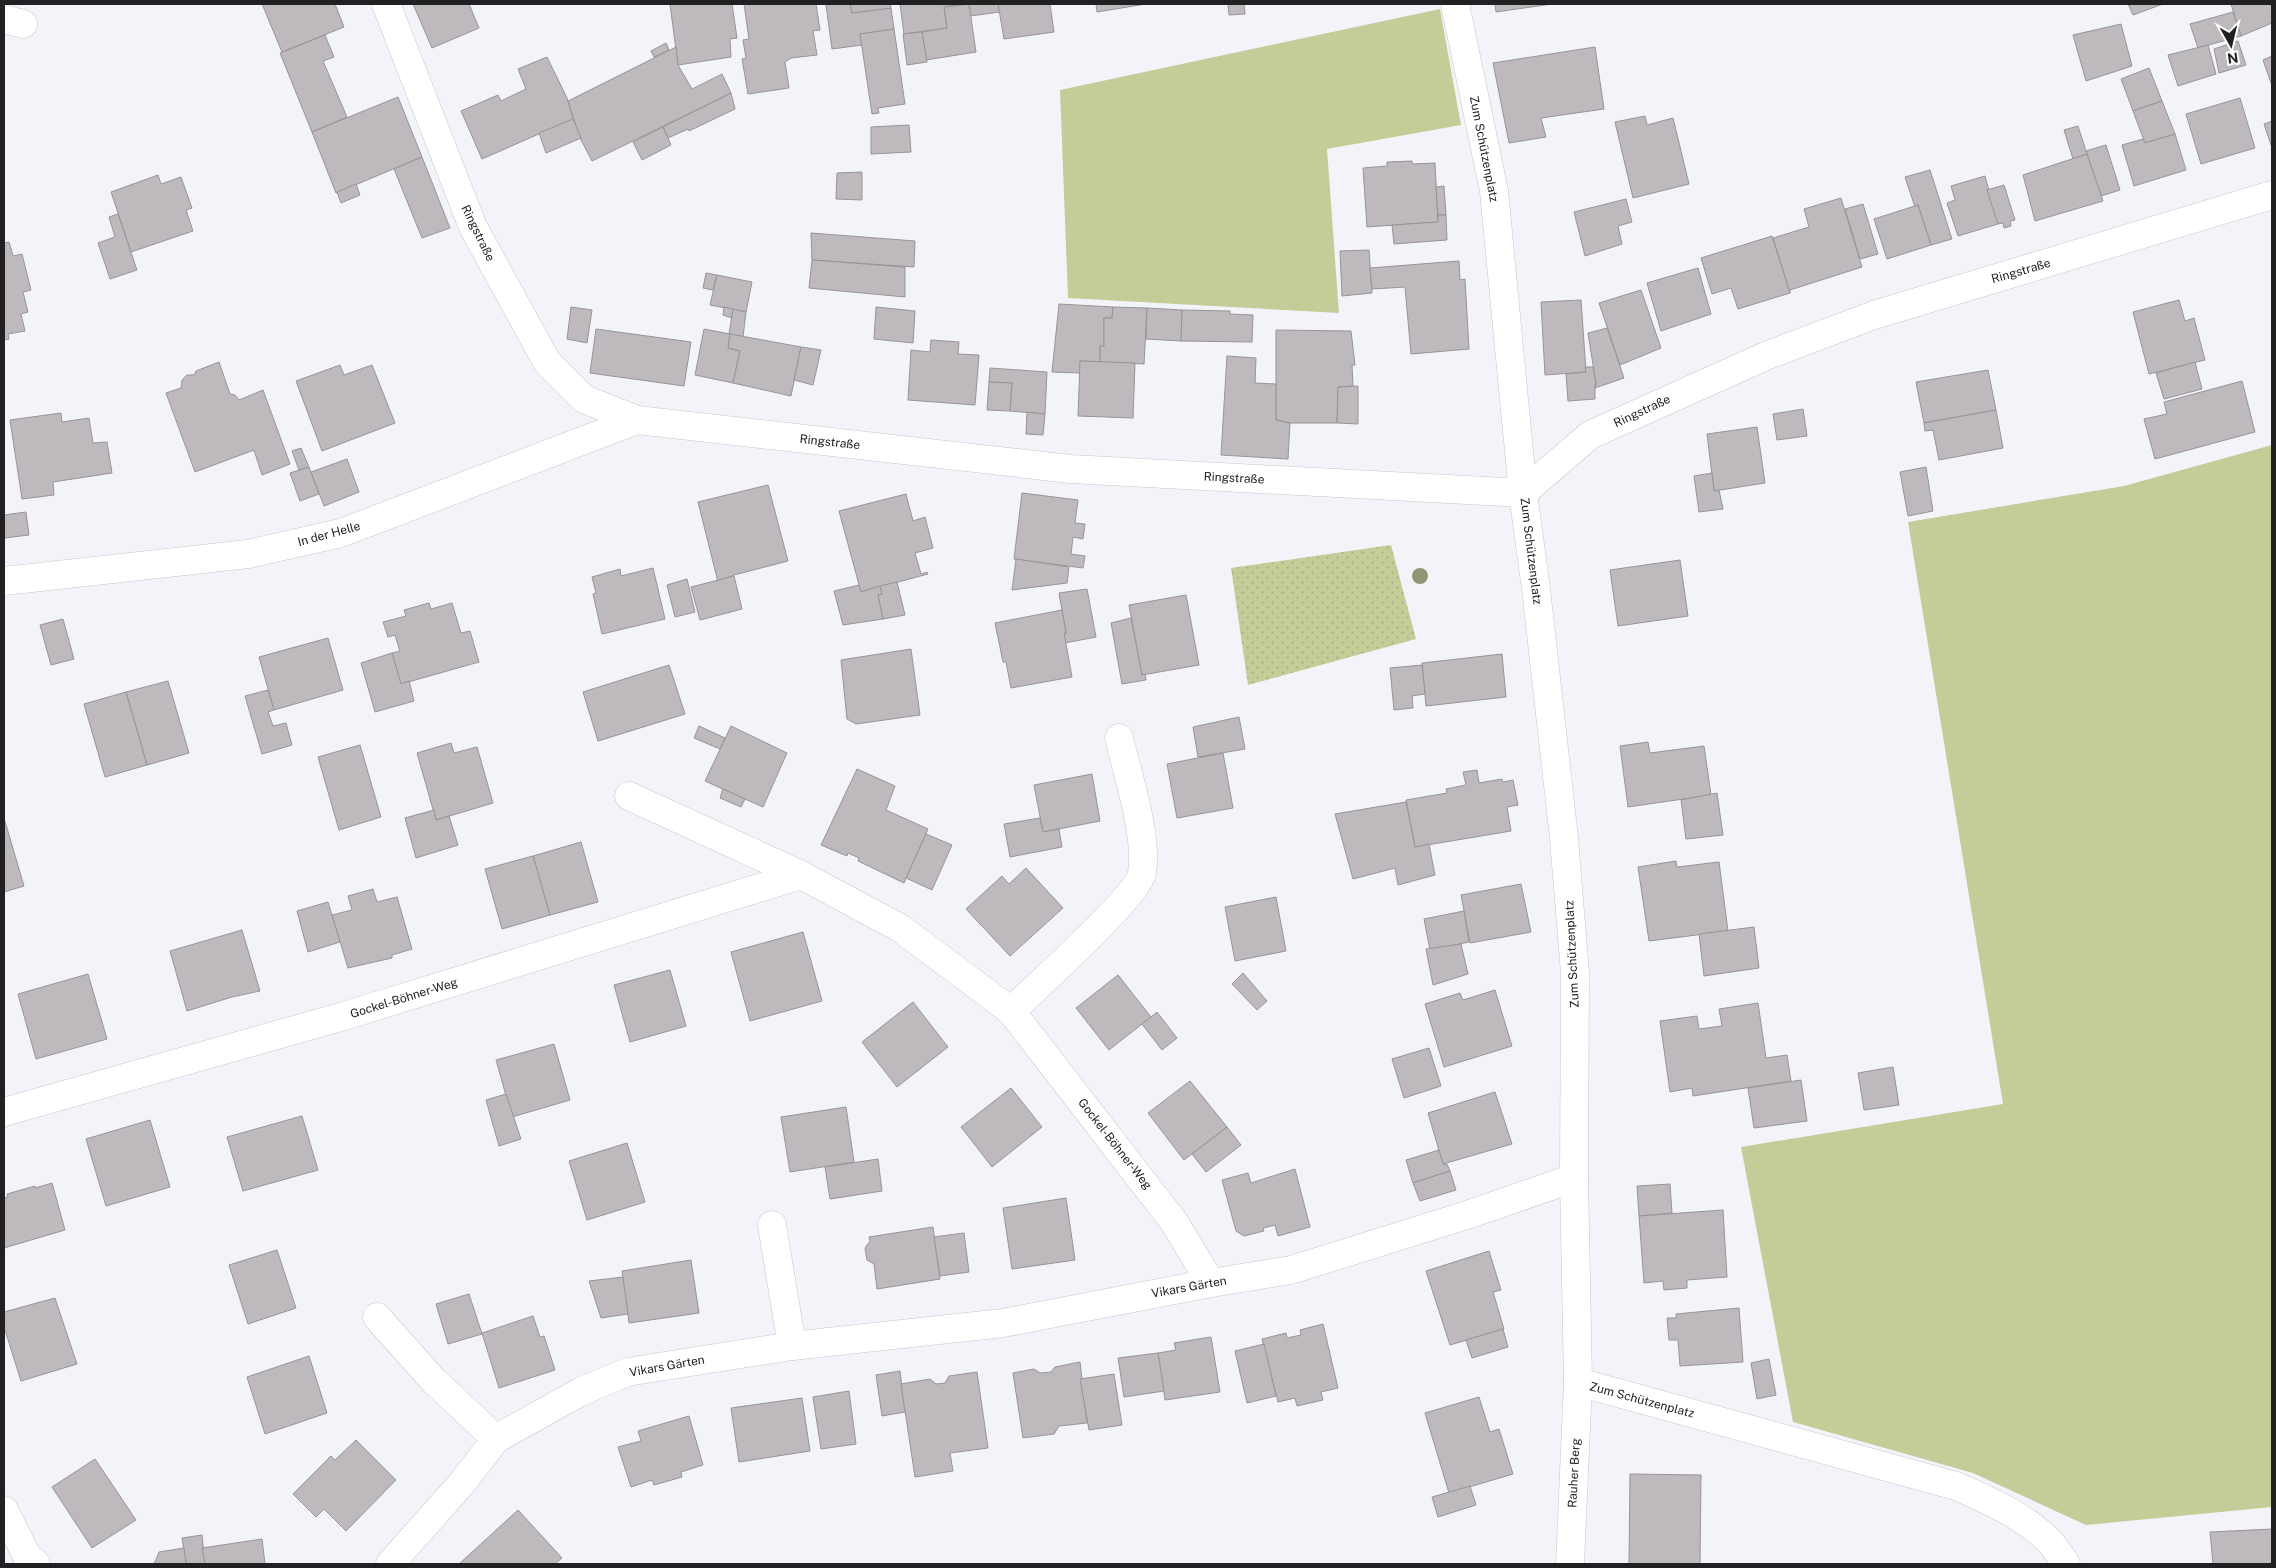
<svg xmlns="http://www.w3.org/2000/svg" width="2276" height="1568" font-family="'Public Sans',sans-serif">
  <defs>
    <pattern id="park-dots" width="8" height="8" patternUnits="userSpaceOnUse" patternTransform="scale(1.25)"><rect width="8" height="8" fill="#c4cd98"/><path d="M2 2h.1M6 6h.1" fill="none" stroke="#a8b083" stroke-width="1.8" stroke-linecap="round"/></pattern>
  </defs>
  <rect width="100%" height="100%" fill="#f3f4f9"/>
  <g fill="#c4cd98">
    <polygon points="1440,9 1461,125 1327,149 1339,313 1068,298 1060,90"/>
    <polygon points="2272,445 2272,1507 2086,1525 1973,1473 1793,1422 1741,1147 2003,1104 1908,522 2124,486"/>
  </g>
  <polygon fill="url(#park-dots)" points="1391,545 1416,639 1248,685 1231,568"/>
  <g fill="#beb9bd" stroke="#989396">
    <polygon points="262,4 335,4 344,27 282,52"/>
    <polygon points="413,4 469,4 479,28 432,48"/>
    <polygon points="670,4 732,4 737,38 730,39 731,57 678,65"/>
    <polygon points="744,4 816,4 820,30 813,31 817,55 791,58 785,62 789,88 748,94 742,59 746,58 743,40 749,39"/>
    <polygon points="836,4 850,4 852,13 891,8 894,29 860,34 862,45 832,49 826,5"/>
    <polygon points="850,4 890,4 891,8 852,13"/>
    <polygon points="900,4 965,4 944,7 947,28 904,34"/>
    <polygon points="969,4 998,4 1000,12 970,16"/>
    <polygon points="969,4 976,52 926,60 922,32 947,28 944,7"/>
    <polygon points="998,4 1050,4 1054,32 1004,39"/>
    <polygon points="1096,4 1146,4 1097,12"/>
    <polygon points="1228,4 1244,4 1245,14 1229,15"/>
    <polygon points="1495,4 1552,4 1496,12"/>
    <polygon points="2128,4 2163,4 2133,15"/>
    <polygon points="2231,4 2272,4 2272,23 2241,36"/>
    <polygon points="2233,12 2241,36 2198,48 2190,24"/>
    <polygon points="2121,24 2132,66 2086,81 2073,35"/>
    <polygon points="894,29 905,104 878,108 879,113 872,114 860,34"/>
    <polygon points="922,32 927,62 907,65 903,34"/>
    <polygon points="325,35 334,57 323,61 347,117 312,132 280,53"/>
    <polygon points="2238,41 2246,65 2219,73 2214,49"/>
    <polygon points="666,43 669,50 654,57 651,51"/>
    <polygon points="2208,45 2216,74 2178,86 2168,55"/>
    <polygon points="676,47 678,65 692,89 722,74 731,93 592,161 580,138 568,101"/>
    <polygon points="1595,47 1604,109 1541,118 1546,137 1509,143 1493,63"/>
    <polygon points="2272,56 2272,86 2263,60"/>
    <polygon points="547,57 567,98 573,119 482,159 461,111 498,95 501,101 526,89 518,69"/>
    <polygon points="2149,68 2162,101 2133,111 2121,79"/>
    <polygon points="731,93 735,109 689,131 688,129 668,138 663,127"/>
    <polygon points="398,97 422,157 336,193 312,132"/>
    <polygon points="2240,98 2255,148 2201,164 2186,114"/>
    <polygon points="2162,101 2175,134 2145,143 2133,111"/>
    <polygon points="1645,116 1647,125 1673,118 1689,184 1633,198 1615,122"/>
    <polygon points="573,119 581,138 546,153 539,133"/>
    <polygon points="2272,121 2272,148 2264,124"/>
    <polygon points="909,125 911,152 871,154 871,127"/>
    <polygon points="2078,126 2087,154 2073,159 2064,130"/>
    <polygon points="663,127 671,145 642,160 633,142"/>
    <polygon points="2175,134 2186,170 2134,186 2122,145 2143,139 2145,143"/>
    <polygon points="2106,145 2120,190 2101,196 2086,151"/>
    <polygon points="2087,154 2103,201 2035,221 2023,175"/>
    <polygon points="422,157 450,228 422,238 394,169"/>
    <polygon points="1412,161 1412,164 1435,163 1438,222 1367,227 1363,168 1387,166 1387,162"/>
    <polygon points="1930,170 1952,239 1931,245 1918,205 1915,207 1905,177"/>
    <polygon points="862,172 862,200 836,199 837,173"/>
    <polygon points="158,175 161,184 181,177 192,208 186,210 193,231 131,252 111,192"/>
    <polygon points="1985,176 1998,224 1958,236 1947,203 1955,200 1951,186"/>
    <polygon points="356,184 360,195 341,203 337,192"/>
    <polygon points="2004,185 2015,220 2010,221 2011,226 2004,228 2003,223 1998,224 1987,190"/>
    <polygon points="1444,186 1446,215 1438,215 1436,187"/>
    <polygon points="1841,198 1862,267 1790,290 1790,293 1773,238 1809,227 1804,209"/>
    <polygon points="1626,199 1632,222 1618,226 1622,244 1585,256 1574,212"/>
    <polygon points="1863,204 1878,254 1860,259 1845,209"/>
    <polygon points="1918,205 1931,245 1887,259 1874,219"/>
    <polygon points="118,214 137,270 110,279 98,243 115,237 109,217"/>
    <polygon points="1438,215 1446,215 1447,240 1394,244 1392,225 1438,222"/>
    <polygon points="811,233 915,241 914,267 812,260"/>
    <polygon points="1772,236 1790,293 1738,309 1731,288 1712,294 1701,258"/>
    <polygon points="9,242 13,256 22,254 31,290 23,292 28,312 21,314 25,331 8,334 9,339 4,340 4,243"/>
    <polygon points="1369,250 1372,293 1342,296 1340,251"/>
    <polygon points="812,260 905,267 905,297 809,288"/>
    <polygon points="1459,261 1460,280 1465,279 1469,349 1411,354 1405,287 1372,289 1370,268"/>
    <polygon points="1698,268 1711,314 1661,331 1647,283"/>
    <polygon points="706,273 717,275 713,290 703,288"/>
    <polygon points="717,275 752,282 746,312 710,305"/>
    <polygon points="1641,290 1661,348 1620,365 1599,303"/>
    <polygon points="1581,300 1586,372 1545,375 1541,302"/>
    <polygon points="2179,300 2185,321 2194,318 2205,360 2149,374 2133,312"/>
    <polygon points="1059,304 1113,307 1112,318 1104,318 1104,346 1100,346 1100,362 1080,361 1080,373 1052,372"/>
    <polygon points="571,307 592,310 587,343 567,339"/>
    <polygon points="724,307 733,309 732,318 723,315"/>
    <polygon points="876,307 915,311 913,343 874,339"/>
    <polygon points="1113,307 1147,308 1144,364 1100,362 1100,346 1104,346 1104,318 1112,318"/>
    <polygon points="1147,308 1182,310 1181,341 1146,339"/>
    <polygon points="733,309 746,312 743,337 729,334"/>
    <polygon points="1182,310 1230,311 1230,314 1253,315 1252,342 1181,341"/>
    <polygon points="1607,328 1624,378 1595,388 1596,384 1588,333"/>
    <polygon points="596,329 691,342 684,386 590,373"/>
    <polygon points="704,329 730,334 728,348 740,351 733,383 695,375"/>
    <polygon points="1276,330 1351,331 1355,365 1352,365 1353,386 1338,387 1337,423 1290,423 1276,420"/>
    <polygon points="730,334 801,347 791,396 733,383 740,351 728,348"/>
    <polygon points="931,340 959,342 958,354 979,355 975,405 908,400 911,350 930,352"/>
    <polygon points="801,347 821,350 813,385 794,380"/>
    <polygon points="1227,356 1256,358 1255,383 1276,384 1276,420 1290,423 1288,459 1221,455"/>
    <polygon points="1080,361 1135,363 1133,418 1078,416"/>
    <polygon points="219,362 230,394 235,395 239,400 263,390 290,464 262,475 254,450 195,472 166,393 181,388 182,380 187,375 194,375 196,371"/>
    <polygon points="2195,362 2202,389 2164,399 2156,373"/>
    <polygon points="340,365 344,375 372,365 395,423 322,451 296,381"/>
    <polygon points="1585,367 1593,367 1596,384 1595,384 1595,399 1568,401 1566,374 1586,372"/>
    <polygon points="990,368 1047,372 1045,414 1010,411 1012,383 989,382"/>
    <polygon points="1988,370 1996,410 1924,423 1916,382"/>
    <polygon points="2242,381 2255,432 2155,459 2144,419 2167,414 2164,402"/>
    <polygon points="989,382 1012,383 1010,411 987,410"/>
    <polygon points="1358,386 1358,424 1337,423 1338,387"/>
    <polygon points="1803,409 1807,436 1777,440 1773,414"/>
    <polygon points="1996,410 2003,448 1939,460 1933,430 1925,431 1924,423"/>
    <polygon points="1027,412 1045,414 1043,435 1026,434"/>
    <polygon points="61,413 62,422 89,418 93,443 107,442 112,473 53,482 54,495 22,499 10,420"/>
    <polygon points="1757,427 1765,483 1714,491 1707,434"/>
    <polygon points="301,448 309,467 299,470 292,451"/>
    <polygon points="347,459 359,492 324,506 311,472"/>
    <polygon points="309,467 319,494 300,501 290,473"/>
    <polygon points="1926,467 1933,511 1908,516 1900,472"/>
    <polygon points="1712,473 1714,491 1719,490 1723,509 1699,512 1694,476"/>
    <polygon points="768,485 788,561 734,575 718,582 698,502"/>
    <polygon points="1022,493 1078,500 1075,523 1085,524 1083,539 1073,537 1071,554 1085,556 1083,568 1014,559"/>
    <polygon points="906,494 913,521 925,517 933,548 915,553 921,574 927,572 928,574 861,592 839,511"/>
    <polygon points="26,512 29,535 4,538 4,515"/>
    <polygon points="1016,559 1069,567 1067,583 1012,590"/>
    <polygon points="1680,560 1688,616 1618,626 1610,570"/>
    <polygon points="653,568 665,619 602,634 593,594 596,593 592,577 620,569 621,576"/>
    <polygon points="734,576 742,609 700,620 691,587"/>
    <polygon points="687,579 695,612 675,617 667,585"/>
    <polygon points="897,582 905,615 883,619 878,595 882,594 880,586"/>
    <polygon points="859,585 861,592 880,586 882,594 878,595 883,619 843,625 834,591"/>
    <polygon points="1087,589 1096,637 1065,643 1064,633 1066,633 1059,593"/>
    <polygon points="1186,595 1199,665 1142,675 1129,605"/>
    <polygon points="429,603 431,609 452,603 461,633 470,631 479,662 401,684 392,653 400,651 395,635 388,637 383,622 406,616 404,610"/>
    <polygon points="1062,610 1066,633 1064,633 1072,677 1011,688 1006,662 1003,662 995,623"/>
    <polygon points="1131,618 1142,675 1145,674 1146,680 1122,684 1111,623"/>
    <polygon points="63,619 74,659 51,665 40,625"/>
    <polygon points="328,638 343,690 274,710 259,657"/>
    <polygon points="911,649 920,715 856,724 847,719 841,660"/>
    <polygon points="392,653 401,684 409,681 414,701 375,712 361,663"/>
    <polygon points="1502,654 1506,697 1426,706 1422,663"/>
    <polygon points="669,665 685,714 598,741 583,692"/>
    <polygon points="1422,665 1425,694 1412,696 1413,708 1394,710 1390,668"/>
    <polygon points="168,681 189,753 147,765 126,692"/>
    <polygon points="268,690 274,710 268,712 273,726 286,723 292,745 262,754 245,696"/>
    <polygon points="126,692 147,765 105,777 84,704"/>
    <polygon points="1239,717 1245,749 1198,757 1193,727"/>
    <polygon points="699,726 725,738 720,749 694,738"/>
    <polygon points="731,726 787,753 763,807 705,781"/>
    <polygon points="1648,742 1650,753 1704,746 1711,795 1628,807 1620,746"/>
    <polygon points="451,743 454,753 477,747 493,803 436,820 417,753"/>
    <polygon points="360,745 381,817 339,830 318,757"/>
    <polygon points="1223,753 1233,808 1177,818 1167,764"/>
    <polygon points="857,769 895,786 886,810 928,829 904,883 858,861 859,858 848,853 847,856 821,845"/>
    <polygon points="1477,770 1479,783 1502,779 1503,782 1513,780 1518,805 1507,807 1511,831 1415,847 1406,800 1447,793 1446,789 1466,785 1463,772"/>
    <polygon points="1092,774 1100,821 1043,832 1034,785"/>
    <polygon points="723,789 745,799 741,807 720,798"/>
    <polygon points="1717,793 1723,835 1686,839 1681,800"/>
    <polygon points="1406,802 1415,847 1429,844 1435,875 1398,885 1395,868 1353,879 1335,814"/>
    <polygon points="434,810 436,820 449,816 458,845 416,858 405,818"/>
    <polygon points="4,818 24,886 4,892"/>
    <polygon points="1040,818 1043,832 1059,829 1062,847 1010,857 1004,824"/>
    <polygon points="926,834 952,845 932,890 906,878"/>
    <polygon points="581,842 598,902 550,915 533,856"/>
    <polygon points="533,856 550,915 502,929 485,869"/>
    <polygon points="1676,861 1677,867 1719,862 1728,931 1649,941 1638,867"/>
    <polygon points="1026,868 1063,908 1010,956 966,909 1002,876 1009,884"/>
    <polygon points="1521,884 1531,932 1470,943 1461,895"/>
    <polygon points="373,889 377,902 397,897 412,949 392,955 392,958 348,968 332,915 352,910 348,896"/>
    <polygon points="1276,897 1286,951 1235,961 1225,907"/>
    <polygon points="328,902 340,942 308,952 297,911"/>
    <polygon points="1464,911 1469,942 1430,950 1424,919"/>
    <polygon points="1754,927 1759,968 1704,976 1699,934"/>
    <polygon points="242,930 260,991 232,997 187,1011 170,951"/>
    <polygon points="803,932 822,1001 750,1021 731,952"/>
    <polygon points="1461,944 1468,974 1433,985 1426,949"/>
    <polygon points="670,970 686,1026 630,1042 614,985"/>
    <polygon points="1243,973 1267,1001 1257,1010 1232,984"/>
    <polygon points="88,974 107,1039 36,1059 18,994"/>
    <polygon points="1118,975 1151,1017 1109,1050 1076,1008"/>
    <polygon points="1495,990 1512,1046 1444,1067 1425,1004 1460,993 1463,1000"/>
    <polygon points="913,1002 948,1047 897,1087 862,1042"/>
    <polygon points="1758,1003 1766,1058 1787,1055 1791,1081 1693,1096 1692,1088 1670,1092 1660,1021 1697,1016 1699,1029 1722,1026 1719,1009"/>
    <polygon points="1157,1012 1177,1038 1162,1050 1142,1024"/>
    <polygon points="554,1044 570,1100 512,1117 496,1060"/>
    <polygon points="1429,1048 1441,1086 1404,1098 1392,1059"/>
    <polygon points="1893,1067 1899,1105 1864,1110 1858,1073"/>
    <polygon points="1801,1080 1807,1121 1754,1128 1748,1088"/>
    <polygon points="1190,1081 1227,1127 1184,1160 1148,1113"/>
    <polygon points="1011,1088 1042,1127 992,1167 961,1127"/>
    <polygon points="1495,1092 1512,1144 1443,1164 1428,1113"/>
    <polygon points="506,1094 521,1139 499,1146 486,1100"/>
    <polygon points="846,1107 854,1162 790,1172 781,1117"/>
    <polygon points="302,1116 318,1170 243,1191 227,1137"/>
    <polygon points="150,1120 170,1187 106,1206 86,1139"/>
    <polygon points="1227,1127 1241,1145 1206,1172 1192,1154"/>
    <polygon points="627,1143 645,1202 587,1220 569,1161"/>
    <polygon points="1439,1150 1443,1164 1447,1164 1450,1171 1413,1183 1406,1160"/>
    <polygon points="878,1159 882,1191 830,1199 825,1167"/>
    <polygon points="1295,1169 1310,1227 1278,1236 1275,1225 1263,1228 1264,1231 1244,1236 1236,1231 1222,1180 1248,1173 1251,1183"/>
    <polygon points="1450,1171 1456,1190 1420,1201 1413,1183"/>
    <polygon points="52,1183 65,1230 4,1248 4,1198 8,1197 7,1194 35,1186 35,1188"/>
    <polygon points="1670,1184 1672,1213 1639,1216 1637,1186"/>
    <polygon points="1066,1198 1075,1260 1012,1269 1003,1208"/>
    <polygon points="1723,1210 1727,1277 1687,1280 1687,1288 1664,1290 1663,1281 1644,1283 1639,1216"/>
    <polygon points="933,1227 940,1279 877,1289 874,1264 867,1260 865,1248 870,1241 869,1237"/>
    <polygon points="964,1233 969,1272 940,1276 934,1237"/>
    <polygon points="277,1250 296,1308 248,1324 229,1265"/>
    <polygon points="1489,1251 1501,1290 1493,1292 1504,1329 1450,1345 1426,1271"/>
    <polygon points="691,1260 699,1313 629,1323 622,1271"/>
    <polygon points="623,1277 628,1314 601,1318 589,1281"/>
    <polygon points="469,1294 482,1334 448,1344 436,1304"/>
    <polygon points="55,1298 77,1364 21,1381 4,1327 4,1312"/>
    <polygon points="1739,1308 1743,1362 1680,1366 1678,1340 1669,1340 1667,1318 1676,1318 1676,1314"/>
    <polygon points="533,1316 540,1337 544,1336 555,1370 499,1388 482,1333"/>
    <polygon points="1323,1324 1338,1388 1321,1392 1323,1400 1297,1406 1295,1398 1278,1402 1262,1339 1286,1333 1287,1338 1301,1335 1300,1330"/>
    <polygon points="1503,1329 1508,1347 1472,1358 1466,1340"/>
    <polygon points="1211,1337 1220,1392 1165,1400 1158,1353 1176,1350 1174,1343"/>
    <polygon points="1264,1344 1276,1396 1247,1403 1235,1351"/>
    <polygon points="1158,1353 1164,1391 1124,1397 1118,1358"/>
    <polygon points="309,1356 327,1413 265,1434 247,1377"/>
    <polygon points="1769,1359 1776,1395 1757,1399 1751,1363"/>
    <polygon points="1080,1362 1087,1423 1059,1426 1054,1434 1023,1438 1013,1373 1034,1369 1040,1373 1051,1372 1055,1367"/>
    <polygon points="900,1371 905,1412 882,1416 876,1375"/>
    <polygon points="977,1372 988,1448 950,1453 953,1471 915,1477 901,1384 930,1379 936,1384 945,1383 949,1376"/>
    <polygon points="1114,1374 1122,1425 1089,1430 1080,1379"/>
    <polygon points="849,1391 856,1444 821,1449 813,1397"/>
    <polygon points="1479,1397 1490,1432 1499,1429 1513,1474 1449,1493 1425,1413"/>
    <polygon points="802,1398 810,1451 739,1462 731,1408"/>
    <polygon points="689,1416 703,1465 681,1472 682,1477 654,1485 652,1480 631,1487 618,1447 641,1441 638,1431"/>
    <polygon points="356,1440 396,1480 346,1531 324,1509 316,1517 293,1494 331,1456 335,1460"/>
    <polygon points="95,1459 136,1520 92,1548 52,1487"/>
    <polygon points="1630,1474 1701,1475 1700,1564 1629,1564"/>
    <polygon points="1470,1486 1476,1505 1438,1517 1432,1497"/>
    <polygon points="518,1510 562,1558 555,1564 459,1564"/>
    <polygon points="2272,1529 2272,1564 2213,1564 2210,1532"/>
    <polygon points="202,1535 205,1564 186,1564 182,1538"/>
    <polygon points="262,1539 265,1564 205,1564 202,1548"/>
    <polygon points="184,1548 186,1564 154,1564 159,1552"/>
  </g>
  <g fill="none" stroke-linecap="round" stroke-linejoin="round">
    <g stroke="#c6c7cc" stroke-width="29">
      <g id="minor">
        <polyline points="386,4 473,227 547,362 584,399 637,420 1071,469 1523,493 1590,435 1768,355 1874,315 2272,195"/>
        <polyline points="1455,4 1494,191 1523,493 1536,589 1564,838 1575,973 1574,1178 1578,1382 1570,1564"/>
        <polyline points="4,19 23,24"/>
        <polyline points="4,581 248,554 341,533 637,420"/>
        <polyline points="629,796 801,875 900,928 1011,1011 1174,1222 1211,1283"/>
        <path d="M 1011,1011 C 1033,990 1138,896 1142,873 C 1148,836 1128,776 1119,738"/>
        <polyline points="4,1112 344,1016 801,875"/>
        <polyline points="772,1225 792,1346"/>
        <polyline points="377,1317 433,1380 496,1439"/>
        <path d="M 1578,1382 L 1956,1486 C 1988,1500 2025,1516 2050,1542 C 2056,1549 2061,1557 2066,1564"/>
        <polyline points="4,1510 27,1556 36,1564"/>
        <polyline points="390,1564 462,1483 496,1439 580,1392 627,1372 792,1346 1003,1323 1211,1283 1291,1270 1467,1215 1574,1178"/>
      </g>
    </g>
    <use href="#minor" stroke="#fff" stroke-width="28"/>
  </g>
  <circle fill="#919572" cx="1420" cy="576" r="8"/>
  <g text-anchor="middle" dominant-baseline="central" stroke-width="4" stroke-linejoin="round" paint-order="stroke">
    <g font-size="12" fill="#212123" stroke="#fff">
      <text transform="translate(1484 149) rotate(79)">Zum Schützenplatz</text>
      <text transform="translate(478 233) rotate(64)">Ringstraße</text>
      <text transform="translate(2021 271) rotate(-16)">Ringstraße</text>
      <text transform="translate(1642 411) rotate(-25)">Ringstraße</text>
      <text transform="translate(830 442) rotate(6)">Ringstraße</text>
      <text transform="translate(1234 478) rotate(3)">Ringstraße</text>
      <text transform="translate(329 534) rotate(-15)">In der Helle</text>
      <text transform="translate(1531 551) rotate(83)">Zum Schützenplatz</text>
      <text transform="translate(1572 954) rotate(-93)">Zum Schützenplatz</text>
      <text transform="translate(404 998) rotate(-17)">Gockel-Böhner-Weg</text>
      <text transform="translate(1115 1144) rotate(52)">Gockel-Böhner-Weg</text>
      <text transform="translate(1189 1287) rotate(-10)">Vikars Gärten</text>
      <text transform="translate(667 1366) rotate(-10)">Vikars Gärten</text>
      <text transform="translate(1642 1400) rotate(15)">Zum Schützenplatz</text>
      <text transform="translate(1574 1473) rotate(-87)">Rauher Berg</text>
    </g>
  </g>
  <rect width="2276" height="1568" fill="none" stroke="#212123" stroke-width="10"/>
  <g transform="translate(2231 45) rotate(172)" stroke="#ffffff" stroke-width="4" paint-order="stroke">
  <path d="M0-4L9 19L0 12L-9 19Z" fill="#212123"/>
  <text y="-8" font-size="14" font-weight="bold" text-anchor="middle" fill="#212123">N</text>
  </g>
</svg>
